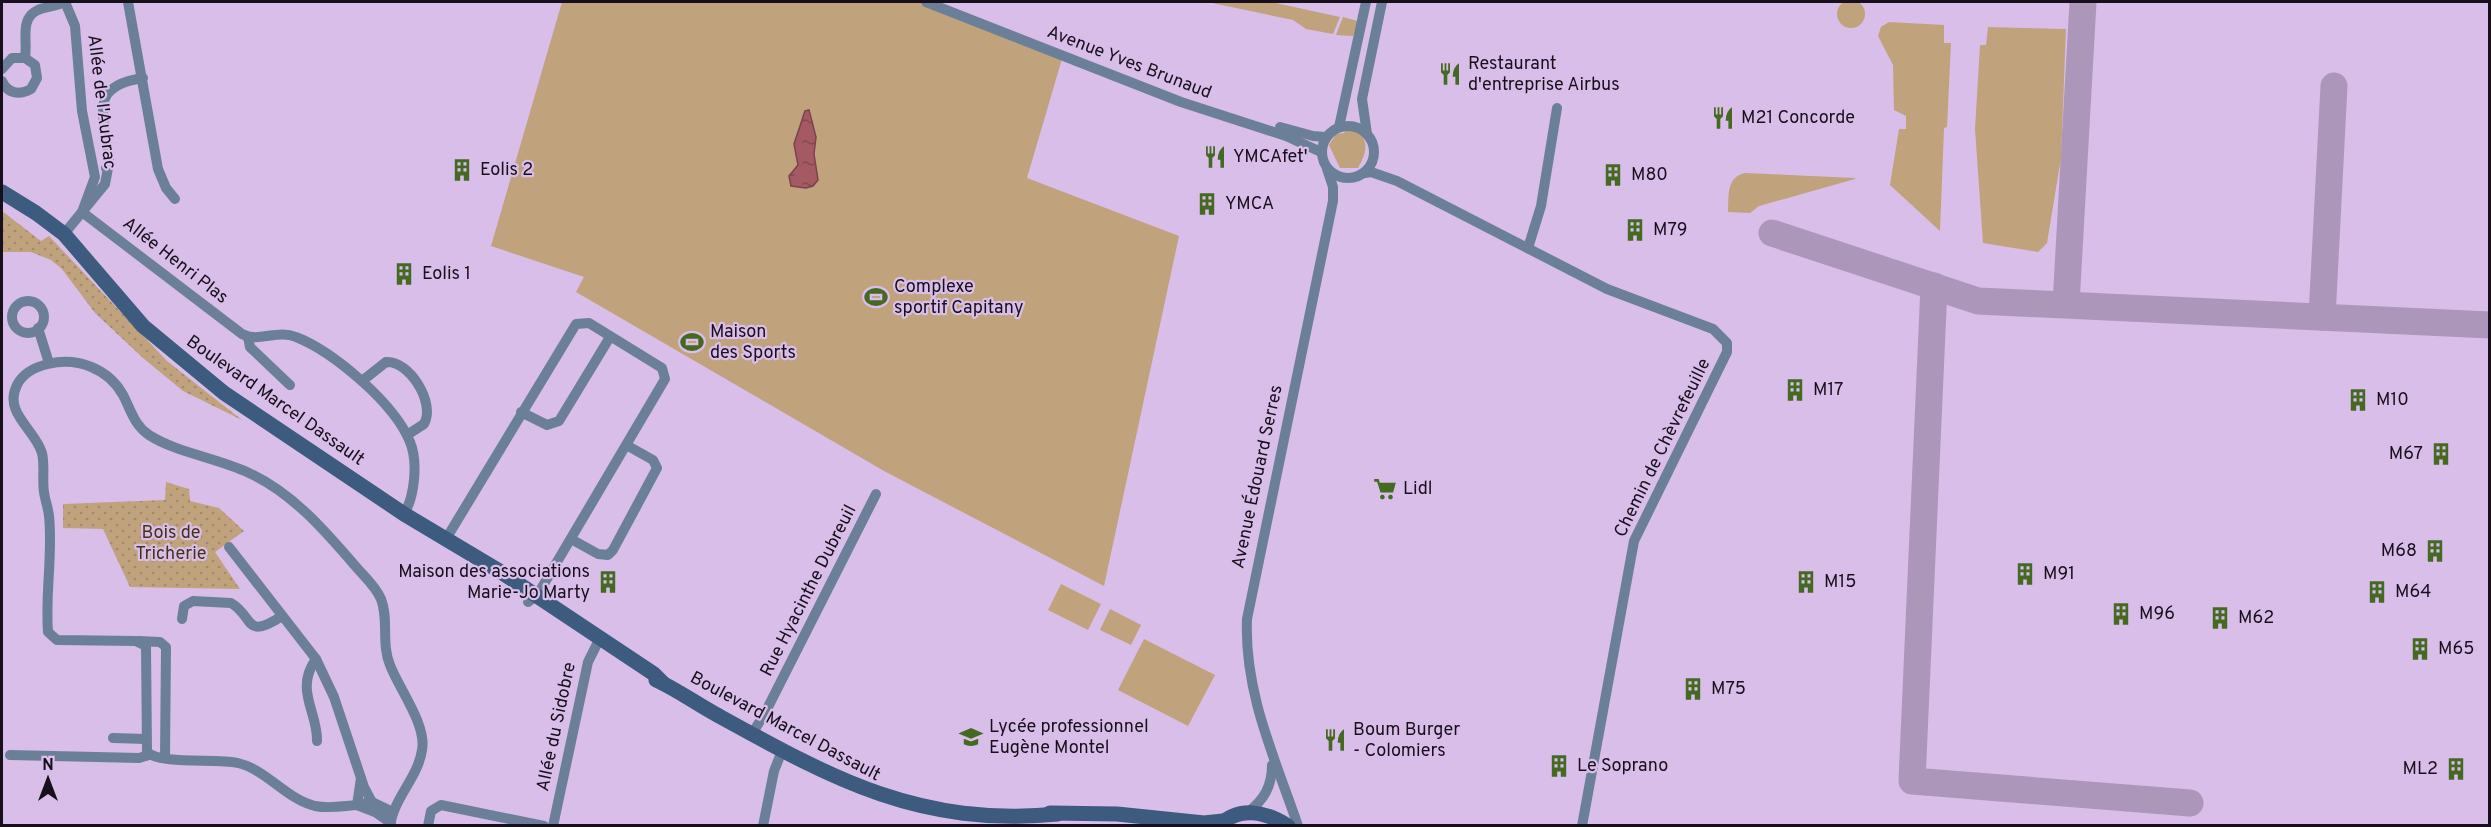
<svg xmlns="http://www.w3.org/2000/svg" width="2491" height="827" font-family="Overpass,sans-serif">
  <defs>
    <pattern id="park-dots" width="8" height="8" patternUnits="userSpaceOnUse" patternTransform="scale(1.5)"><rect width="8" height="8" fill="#c0a27d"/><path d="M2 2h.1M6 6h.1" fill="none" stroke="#a48a6c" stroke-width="1.8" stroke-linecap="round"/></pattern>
    <pattern id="water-ripples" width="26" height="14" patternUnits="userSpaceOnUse" patternTransform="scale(1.5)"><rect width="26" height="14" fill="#a55963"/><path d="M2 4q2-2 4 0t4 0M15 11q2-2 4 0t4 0" fill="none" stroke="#854851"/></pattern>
  </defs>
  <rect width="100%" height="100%" fill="#d8bee8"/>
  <g fill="#c0a27d">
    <circle cx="1851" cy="14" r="14"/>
    <polygon points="562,2 938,2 1064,52 1027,178 1179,236 1104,586 884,471 576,292 584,277 491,246"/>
    <polygon points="1207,2 1271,2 1340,17 1333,34 1306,29 1293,20"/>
    <polygon points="1343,17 1361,22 1353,36 1336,35"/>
    <polygon points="1889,22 1944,25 1944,43 1951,43 1947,127 1944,128 1940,231 1890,185 1899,129 1906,129 1906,116 1894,110 1893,65 1878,36 1881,27"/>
    <polygon points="1988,27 2066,29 2061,158 2047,243 2038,252 1983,243 1975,129 1980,45 1986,45"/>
    <path d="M 1346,130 L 1359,132 C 1370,143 1365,156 1358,168 L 1340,168 L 1329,145 L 1336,134 L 1344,133 Z"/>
    <path d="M 1745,173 L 1855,178 L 1855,179 L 1759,206 L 1750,213 L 1728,212 C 1729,196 1726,177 1745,173 Z"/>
    <polygon points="1061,584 1101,604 1088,630 1048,610"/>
    <polygon points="1110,609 1141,625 1131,645 1100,630"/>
    <polygon points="1144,639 1215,675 1188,726 1118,690"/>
  </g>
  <g fill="url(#park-dots)">
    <polygon points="2,211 41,241 49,236 167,361 242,420 183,391 143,358 95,313 62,269 51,260 31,252 2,252"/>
    <polygon points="166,482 189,489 190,501 219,508 244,531 215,552 240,589 130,587 103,529 63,528 63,504 165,500"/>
  </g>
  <polygon fill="url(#water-ripples)" stroke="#7b434e" stroke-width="1.5" points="809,110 816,137 814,154 818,180 813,186 806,188 791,186 789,176 798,165 794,144 805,111"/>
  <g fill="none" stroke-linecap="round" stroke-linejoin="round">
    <g stroke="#ac96b9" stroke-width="27">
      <polyline points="1772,233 1978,301 2490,325"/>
      <polyline points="1934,286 1912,781 2190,803"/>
      <polyline points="2066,304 2083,2"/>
      <polyline points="2322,317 2334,86"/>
    </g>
    <g stroke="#6b8098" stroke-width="10">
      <polyline points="128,2 158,169 166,188 175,199"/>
      <polyline points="926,2 1181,102 1286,136 1321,152"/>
      <path d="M 25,58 C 28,42 19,18 38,10 C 46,6 56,7 65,2"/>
      <path d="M 2,69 L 12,58 L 25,58 L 35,65 L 37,78 L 31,89 C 19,96 7,93 2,81"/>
      <circle cx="1348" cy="152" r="26"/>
      <polyline points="1280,127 1313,136 1326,137"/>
      <polyline points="1339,127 1366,2"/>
      <polyline points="1367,134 1362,99 1382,2"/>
      <path d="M 109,163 L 105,184 L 82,212 L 242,334 C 259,343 277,329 296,337 C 334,352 395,404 410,442 C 418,461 415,496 404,514"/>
      <path d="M 106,168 L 109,163 C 108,119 83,87 143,78"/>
      <polyline points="1365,173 1371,172 1397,181 1607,289 1713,329 1727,343 1727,352 1634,541 1582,826"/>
      <polyline points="64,234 82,212 95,177 82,111 75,26 65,2"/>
      <polyline points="1528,248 1541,206 1557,108"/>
      <circle cx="28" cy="317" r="16"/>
      <polyline points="38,328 49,363"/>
      <polyline points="248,337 250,347 290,385"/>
      <path d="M 362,381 L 386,362 C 409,360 436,403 424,424 L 407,435"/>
      <polyline points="521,412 547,425 559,421 610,337"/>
      <polyline points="446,539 576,324 589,323 662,368 665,379 538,594 528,602"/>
      <polyline points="571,539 598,554 608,555 613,550 657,468 653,460 628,446"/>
      <polyline points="229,547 316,659 334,697 364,787 372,802"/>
      <path d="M 182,619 L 184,606 L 193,601 L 231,603 C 254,616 244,641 282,616"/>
      <polyline points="139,641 160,642 166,647 165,758"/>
      <path d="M 316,659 C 294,690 318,712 317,741"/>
      <polyline points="752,734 766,711 876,494"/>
      <polyline points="113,738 146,739"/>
      <polyline points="10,755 139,758 149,755"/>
      <path d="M 361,778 L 357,805 C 343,806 329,809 315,806 C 286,799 267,770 238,763 C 216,758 161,765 147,752 L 146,646 L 136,641 L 57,640 L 48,632 C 45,593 53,554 49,516 C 48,507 45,500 44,492 C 42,479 45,466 42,453 C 35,429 3,413 17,385 C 23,373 35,367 48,364 C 77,357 108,368 123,395 C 131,410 134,425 149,435 C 177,453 218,458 249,473 C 293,493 326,532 357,568 C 365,577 376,587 381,599 C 389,619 381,644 390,665 C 399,689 427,725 422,750 C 418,778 394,797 390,826"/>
      <path d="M 1248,812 C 1264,800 1272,786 1272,765"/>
      <polyline points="391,823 375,812 357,805 372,802 393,812"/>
      <polyline points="428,826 431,811 441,805 544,826"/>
      <polyline points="553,826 588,662 600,638"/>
      <polyline points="763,826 774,771 782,751"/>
      <path d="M 1298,826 C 1275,758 1244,693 1247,619 L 1333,201 L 1333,187 L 1327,169"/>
    </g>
    <g stroke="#3d5b7e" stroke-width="15">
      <polyline points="2,192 36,213 64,234 143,326 224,393 404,514 501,572 654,674 663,683"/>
      <path d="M 656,680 C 678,690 698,705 719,716 C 835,780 920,827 1058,814"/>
      <polyline points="1050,813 1117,814 1204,823 1223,821"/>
      <path d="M 1219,826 C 1239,805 1266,812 1288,826"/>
    </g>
  </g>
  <defs>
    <g id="restaurant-bare" transform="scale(1.8)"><path d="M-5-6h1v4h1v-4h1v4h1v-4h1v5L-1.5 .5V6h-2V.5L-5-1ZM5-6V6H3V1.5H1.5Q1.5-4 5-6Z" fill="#446922" stroke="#d8bee8" stroke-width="2.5" paint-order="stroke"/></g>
    <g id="building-bare" transform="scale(1.8)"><path d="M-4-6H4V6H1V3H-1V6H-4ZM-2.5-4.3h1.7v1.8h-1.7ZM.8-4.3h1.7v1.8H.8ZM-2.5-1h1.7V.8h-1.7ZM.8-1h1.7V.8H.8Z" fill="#446922" stroke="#d8bee8" stroke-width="2.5" paint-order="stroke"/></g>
    <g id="stadium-bare" transform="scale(1.8)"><path d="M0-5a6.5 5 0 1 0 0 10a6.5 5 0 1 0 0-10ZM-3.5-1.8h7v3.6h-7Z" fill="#446922" stroke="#d8bee8" stroke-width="2.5" paint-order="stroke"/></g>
    <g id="supermarket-bare" transform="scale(1.8)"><path d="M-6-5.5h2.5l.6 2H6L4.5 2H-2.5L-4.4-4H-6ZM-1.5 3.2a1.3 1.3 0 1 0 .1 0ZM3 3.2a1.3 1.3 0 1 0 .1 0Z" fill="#446922" stroke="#d8bee8" stroke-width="2.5" paint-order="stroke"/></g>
    <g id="school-bare" transform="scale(1.8)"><path d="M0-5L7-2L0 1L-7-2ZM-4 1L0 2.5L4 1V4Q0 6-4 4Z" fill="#446922" stroke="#d8bee8" stroke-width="2.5" paint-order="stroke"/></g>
  </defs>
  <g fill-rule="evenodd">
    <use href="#restaurant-bare" x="1450" y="74"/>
    <use href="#restaurant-bare" x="1723" y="118"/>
    <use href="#restaurant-bare" x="1215" y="157"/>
    <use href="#building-bare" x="462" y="170"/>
    <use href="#building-bare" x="1613" y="175"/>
    <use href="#building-bare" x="1207" y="204"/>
    <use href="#building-bare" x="1635" y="230"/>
    <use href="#building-bare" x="404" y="274"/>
    <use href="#stadium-bare" x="876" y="297"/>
    <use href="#stadium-bare" x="692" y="342"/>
    <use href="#building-bare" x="1795" y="390"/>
    <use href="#building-bare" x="2358" y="400"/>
    <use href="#building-bare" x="2441" y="454"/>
    <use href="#supermarket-bare" x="1385" y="489"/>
    <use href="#building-bare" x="2435" y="551"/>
    <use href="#building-bare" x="2025" y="574"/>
    <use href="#building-bare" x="608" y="582"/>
    <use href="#building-bare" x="1806" y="582"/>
    <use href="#building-bare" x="2377" y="592"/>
    <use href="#building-bare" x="2121" y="614"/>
    <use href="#building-bare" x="2220" y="618"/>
    <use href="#building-bare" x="2420" y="649"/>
    <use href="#building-bare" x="1693" y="689"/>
    <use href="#school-bare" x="971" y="737"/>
    <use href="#restaurant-bare" x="1335" y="740"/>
    <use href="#building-bare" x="1559" y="766"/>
    <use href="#building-bare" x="2456" y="769"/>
  </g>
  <g text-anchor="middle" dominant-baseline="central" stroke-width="4.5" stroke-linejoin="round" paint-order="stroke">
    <g font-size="18" fill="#180f1d" stroke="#d8bee8">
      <text transform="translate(1129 63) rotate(21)">Avenue Yves Brunaud</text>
      <text transform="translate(101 102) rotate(83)">Allée de l'Aubrac</text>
      <text transform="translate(175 261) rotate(38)">Allée Henri Plas</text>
      <text transform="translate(275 401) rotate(35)">Boulevard Marcel Dassault</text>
      <text transform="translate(1663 448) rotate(-64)">Chemin de Chèvrefeuille</text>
      <text transform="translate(1258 477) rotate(-78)">Avenue Édouard Serres</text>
      <text transform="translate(809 591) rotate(-63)">Rue Hyacinthe Dubreuil</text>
      <text transform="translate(557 727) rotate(-78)">Allée du Sidobre</text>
      <text transform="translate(785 727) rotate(28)">Boulevard Marcel Dassault</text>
    </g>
    <g font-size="18" fill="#180f1d" stroke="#d8bee8" text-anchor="start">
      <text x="1468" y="64">Restaurant<tspan x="1468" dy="21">d'entreprise Airbus</tspan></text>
      <text x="1741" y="118">M21 Concorde</text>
      <text x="1233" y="157">YMCAfet'</text>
      <text x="480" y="170">Eolis 2</text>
      <text x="1631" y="175">M80</text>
      <text x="1225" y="204">YMCA</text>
      <text x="1653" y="230">M79</text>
      <text x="422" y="274">Eolis 1</text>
      <text x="894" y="287">Complexe<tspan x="894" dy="21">sportif Capitany</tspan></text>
      <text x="710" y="332">Maison<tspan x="710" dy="21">des Sports</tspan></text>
      <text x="1813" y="390">M17</text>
      <text x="2376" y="400">M10</text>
      <text x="2423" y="454" text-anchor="end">M67</text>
      <text x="1403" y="489">Lidl</text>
      <text x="2417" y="551" text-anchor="end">M68</text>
      <text x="590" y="572" text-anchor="end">Maison des associations<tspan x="590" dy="21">Marie-Jo Marty</tspan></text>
      <text x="2043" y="574">M91</text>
      <text x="1824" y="582">M15</text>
      <text x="2395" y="592">M64</text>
      <text x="2139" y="614">M96</text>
      <text x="2238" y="618">M62</text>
      <text x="2438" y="649">M65</text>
      <text x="1711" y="689">M75</text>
      <text x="989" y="727">Lycée professionnel<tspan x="989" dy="21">Eugène Montel</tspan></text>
      <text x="1353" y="730">Boum Burger<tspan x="1353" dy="21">- Colomiers</tspan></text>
      <text x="1577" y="766">Le Soprano</text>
      <text x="2438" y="769" text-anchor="end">ML2</text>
    </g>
    <g font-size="18" fill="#453115" stroke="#d8bee8">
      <text x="171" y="533">Bois de<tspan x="171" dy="21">Tricherie</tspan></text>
    </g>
  </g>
  <rect width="2491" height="827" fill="none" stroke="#180f1d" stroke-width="6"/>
  <g transform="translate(48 779)" stroke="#d8bee8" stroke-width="4.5" paint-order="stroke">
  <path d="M0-4.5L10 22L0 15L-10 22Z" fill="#180f1d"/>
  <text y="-9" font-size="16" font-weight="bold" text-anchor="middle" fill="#180f1d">N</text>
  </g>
</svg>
